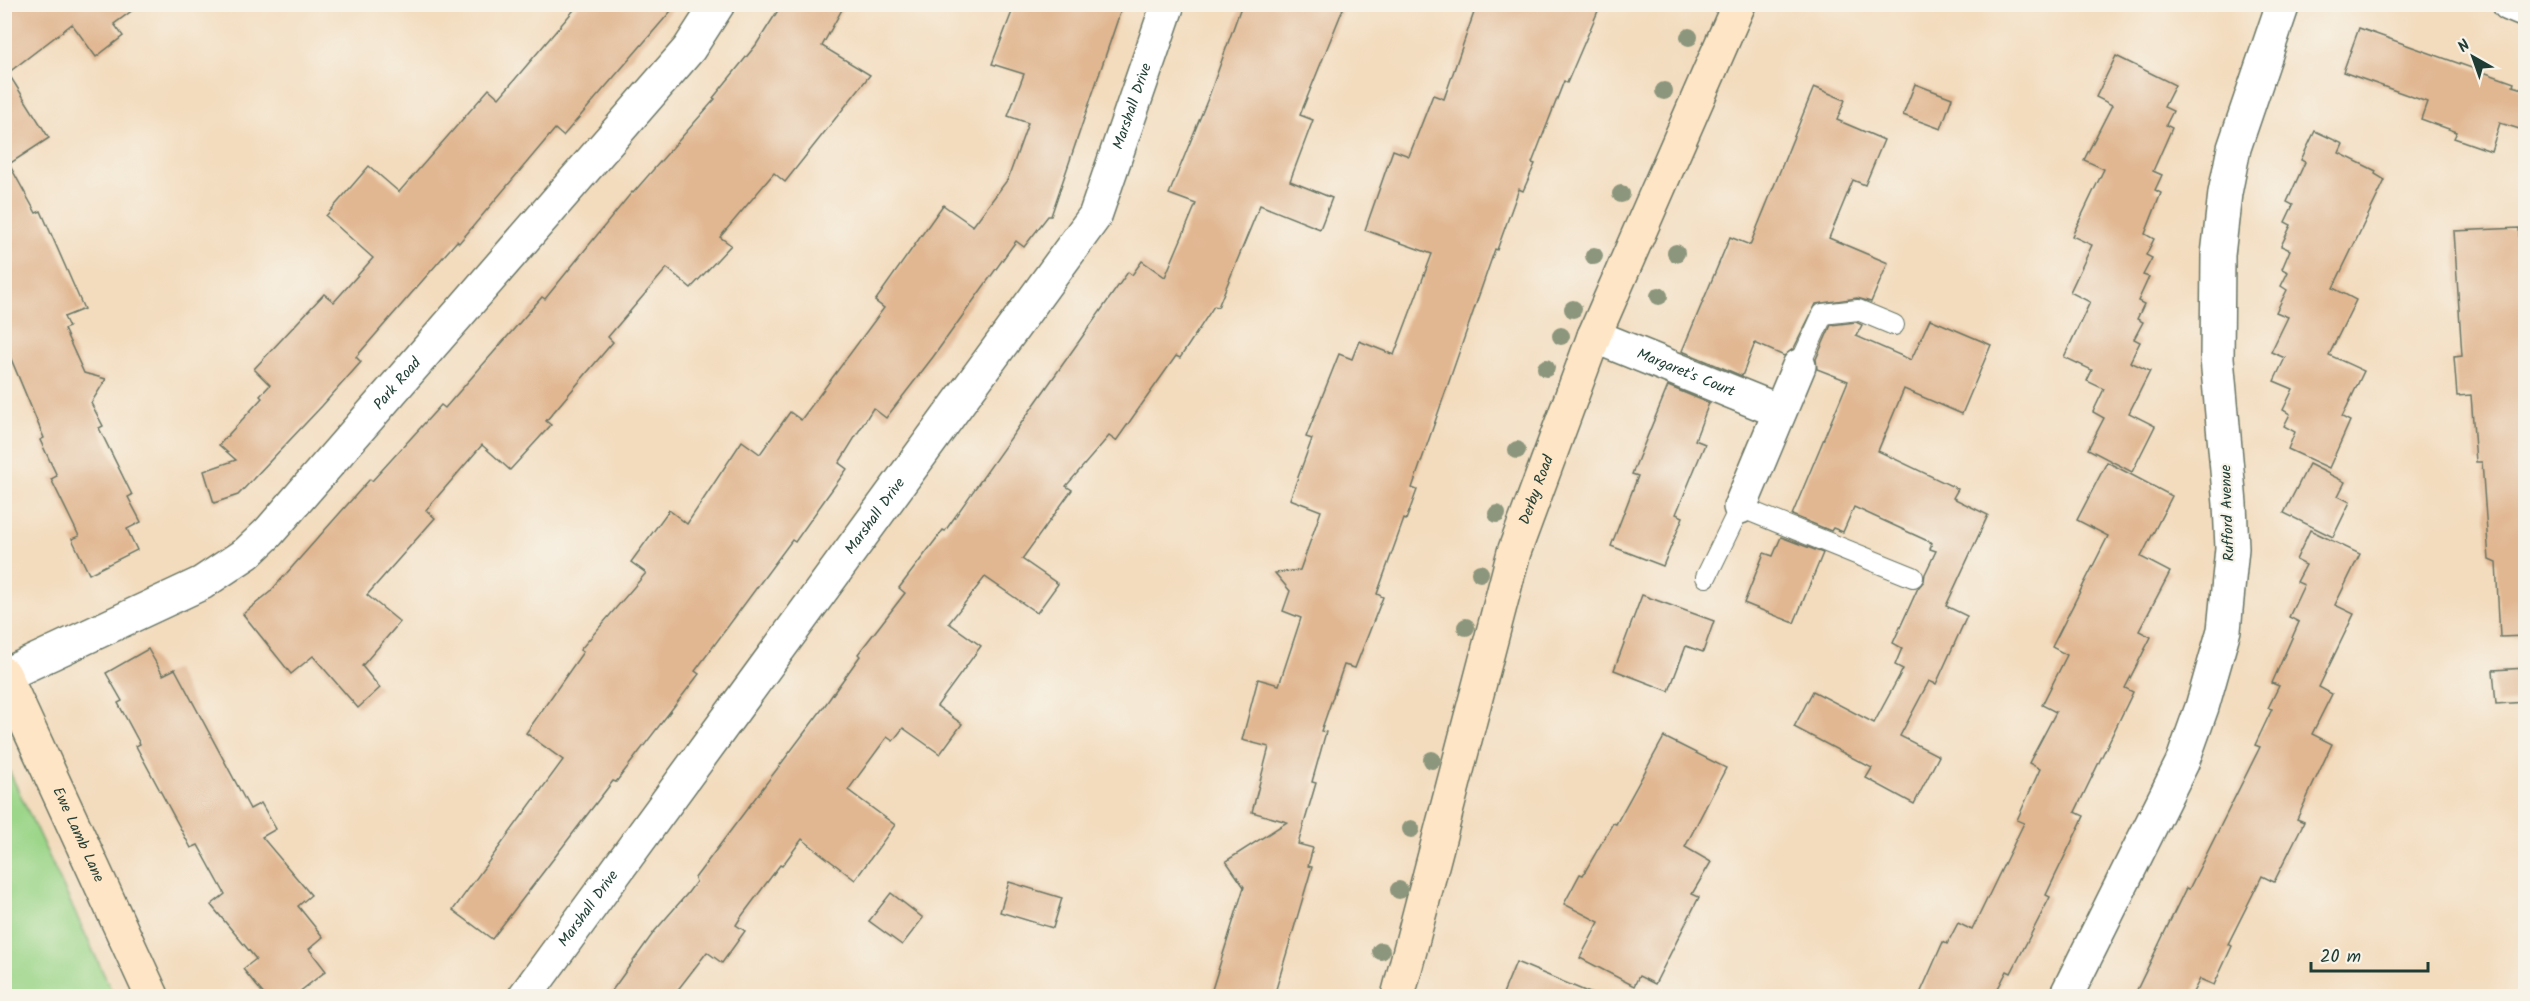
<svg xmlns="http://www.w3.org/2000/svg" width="2530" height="1001" font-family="Kalam,sans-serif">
  <rect width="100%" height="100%" fill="#f7f3e8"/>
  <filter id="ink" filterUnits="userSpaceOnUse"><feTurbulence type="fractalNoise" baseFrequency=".0167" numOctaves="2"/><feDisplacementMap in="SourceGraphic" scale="12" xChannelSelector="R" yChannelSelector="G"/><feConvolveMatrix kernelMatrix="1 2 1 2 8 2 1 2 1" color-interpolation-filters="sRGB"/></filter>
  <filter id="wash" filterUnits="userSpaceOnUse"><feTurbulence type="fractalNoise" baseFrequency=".008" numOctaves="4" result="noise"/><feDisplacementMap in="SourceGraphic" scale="24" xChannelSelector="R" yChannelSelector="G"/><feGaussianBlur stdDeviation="1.35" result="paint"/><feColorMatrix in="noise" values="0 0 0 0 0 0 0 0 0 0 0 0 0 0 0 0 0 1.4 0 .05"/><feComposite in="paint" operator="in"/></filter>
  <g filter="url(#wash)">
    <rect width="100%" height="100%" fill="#f3dcbe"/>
    <polygon fill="#9cd68a" stroke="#5e8a5f" stroke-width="1.5" points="4,762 5,762 114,996 5,996"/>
    <g id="blocks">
      <g fill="#e1b792">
        <polygon points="4,4 141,4 114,24 123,36 96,57 72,24 8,73 49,138 9,164 36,213 41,211 84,309 64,317 69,327 64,329 84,373 106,379 91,403 103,426 99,428 132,495 128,497 141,522 127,529 137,550 89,574 72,539 79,536 51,479 57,476 40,440 44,438 4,342"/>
        <polygon points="579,4 677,4 563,136 555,129 459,243 457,241 356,357 361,362 322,406 238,495 214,503 204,471 236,460 219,445 262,398 260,396 270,385 254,369 324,294 334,302 373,258 326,216 369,166 399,192 489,89 499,98"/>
        <polygon points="782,4 845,4 822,46 870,75 785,182 774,173 720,237 731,245 691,288 667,268 608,337 613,342 546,421 551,425 510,470 482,445 426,510 435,518 367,595 400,622 362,666 380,688 358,708 313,656 291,674 243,614 270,592 370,479 372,481 441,405 445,408 542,297 545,299 632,192 633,193 715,99 713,98 756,45"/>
        <polygon points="1015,4 1123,4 1051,216 1048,216 1024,247 1016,241 933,357 886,418 873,408 839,463 847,469 826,498 795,542 792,540 695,671 699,674 616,782 613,781 492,939 453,910 563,760 526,733 583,652 580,650 646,573 631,562 669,510 687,524 742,441 760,454 790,412 801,420 884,308 875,301 943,205 973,226 1008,179 1028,123 1008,116 1024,74 992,64"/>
        <polygon points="1242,4 1345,4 1300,115 1313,120 1290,181 1332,198 1320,229 1260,205 1218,307 1214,306 1180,358 1176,356 1116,441 1109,436 1066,486 1072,490 1022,559 1058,584 1037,613 985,577 949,623 981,646 937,706 962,724 940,754 903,728 893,741 887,737 848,790 895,825 855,880 802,839 782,866 780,865 741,917 736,925 745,931 722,963 707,952 673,996 608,996 654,932 687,894 696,882 695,878 823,708 860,656 858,654 905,593 899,588 943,530 945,531 1128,272 1132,275 1142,261 1165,277 1196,204 1169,194 1209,96"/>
        <polygon points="1477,4 1601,4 1567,83 1564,81 1532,163 1535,164 1523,191 1519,189 1497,250 1495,249 1412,488 1417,490 1406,520 1404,519 1377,594 1383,597 1355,668 1344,665 1321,731 1326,732 1312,782 1316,783 1298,844 1313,848 1308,866 1312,867 1274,996 1210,996 1244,887 1226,861 1287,822 1252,812 1269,747 1242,740 1258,679 1279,685 1301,618 1283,611 1290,591 1275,573 1300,570 1321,511 1290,499 1312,439 1306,437 1339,354 1352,359 1359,341 1394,355 1432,254 1365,230 1393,150 1409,156 1433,95 1444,99"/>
        <polygon points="2359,28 2514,83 2513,86 2526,90 2526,131 2500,123 2491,151 2454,138 2457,132 2421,119 2427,102 2343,72"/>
        <polygon points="2116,56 2175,85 2164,107 2173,111 2166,125 2172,128 2153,171 2162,175 2155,190 2161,193 2145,234 2154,239 2146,255 2152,258 2143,275 2149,277 2138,301 2144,304 2137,319 2143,322 2134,339 2140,342 2130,362 2150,371 2129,413 2155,426 2132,472 2088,449 2104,418 2093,412 2104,389 2087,381 2092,370 2064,357 2090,302 2070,292 2092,245 2072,236 2104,169 2084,160 2112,105 2096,97"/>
        <polygon points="1915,84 1952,98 1941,129 1903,115"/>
        <polygon points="1814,87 1845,100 1837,120 1884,140 1865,185 1853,180 1829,238 1888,263 1871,302 1857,298 1816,304 1794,348 1784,356 1755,343 1742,376 1682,351 1730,237 1750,245"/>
        <polygon points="2315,131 2343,144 2339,153 2376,171 2375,174 2385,180 2333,288 2356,300 2329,355 2364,371 2342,417 2350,421 2329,468 2288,449 2295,432 2284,426 2290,414 2283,410 2293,389 2274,381 2285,358 2271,352 2288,317 2276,312 2287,290 2281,286 2288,272 2282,269 2290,250 2281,246 2291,225 2285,222 2293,205 2287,202 2305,162 2301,160"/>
        <polygon points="2519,228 2520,252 2526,252 2526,636 2500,637 2496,563 2489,560 2482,462 2476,462 2471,395 2457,396 2454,357 2462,356 2454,231"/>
        <polygon points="1930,319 1991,345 1962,414 1904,389 1878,451 1958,489 1953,498 1988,515 1946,606 1967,616 1936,684 1929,681 1900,736 1939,756 1914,804 1866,778 1872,768 1794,727 1813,691 1874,723 1903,669 1895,665 1902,648 1893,643 1918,588 1924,581 1925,574 1936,551 1930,549 1932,543 1854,507 1843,532 1833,528 1831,531 1792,515 1848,381 1817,369 1816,359 1831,325 1856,322 1862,325 1856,336 1911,360"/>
        <polygon points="1668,386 1709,403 1695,440 1705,444 1676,514 1683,517 1663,566 1611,546 1638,476 1632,474"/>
        <polygon points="2107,462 2172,496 2141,557 2170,572 2139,631 2151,637 2125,688 2133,692 2075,812 2084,816 2046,895 2050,897 2011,973 2007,971 1994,996 1919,996 1943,942 1947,944 1958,923 1972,930 2024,823 2017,820 2040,769 2029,763 2056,712 2042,705 2067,655 2052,647 2108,536 2077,520"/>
        <polygon points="2309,464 2345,482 2338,496 2350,502 2333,537 2284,513"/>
        <polygon points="2310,530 2360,554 2335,605 2354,614 2319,687 2332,694 2312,734 2332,744 2297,819 2304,822 2274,882 2262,876 2228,944 2232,946 2214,985 2200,979 2191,996 2134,996 2186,888 2189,889 2260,747 2255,745 2272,709 2268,708 2279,686 2272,683 2299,622 2289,617 2304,585 2297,582 2306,565 2296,560"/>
        <polygon points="1781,537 1823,553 1794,623 1744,603 1764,553 1773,556"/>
        <polygon points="1642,595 1714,621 1703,652 1686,646 1669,691 1614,670"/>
        <polygon points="148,649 163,675 175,669 250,809 261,803 276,829 262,837 311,895 298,906 323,937 309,949 326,971 294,996 265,996 243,969 256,959 211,905 225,894 198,845 191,848 136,746 140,744 118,703 122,701 106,673"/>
        <polygon points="2526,668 2526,702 2496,704 2493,670"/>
        <polygon points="1664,737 1726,768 1685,847 1711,862 1692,894 1699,897 1655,984 1639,976 1634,986 1580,958 1599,922 1564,904 1580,874 1583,875 1613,823 1616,824"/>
        <polygon points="1009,882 1062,898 1053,928 1000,912"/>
        <polygon points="891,893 923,918 902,945 869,921"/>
        <polygon points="1516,962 1597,996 1502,996"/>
      </g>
    </g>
  </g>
  <g filter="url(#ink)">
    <use href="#blocks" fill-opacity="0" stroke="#697564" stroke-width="1.5"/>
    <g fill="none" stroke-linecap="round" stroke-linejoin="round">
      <g stroke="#697564" stroke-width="22">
        <g id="lane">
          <polyline points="1799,366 1823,314 1858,310 1894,325"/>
          <polyline points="1706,577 1740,507 1913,577"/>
        </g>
      </g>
      <g stroke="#697564" stroke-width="36">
        <g id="street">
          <polyline points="2509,4 2526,11"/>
          <path id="s1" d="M 1594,336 L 1779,411"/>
          <polyline points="1740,507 1799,366"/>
          <path id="s2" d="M 5,675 L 202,583 L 247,553 L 269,532 L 689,49 L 718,4"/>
          <path id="s3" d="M 525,996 L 1095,216 L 1168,4"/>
          <polyline points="2066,996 2182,763 2202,707 2224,630 2232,548 2230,504 2217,358 2218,255 2225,193 2234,148 2283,4"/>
        </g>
      </g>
      <g stroke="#697564" stroke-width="36">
        <g id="secondary">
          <path id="s4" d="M 4,674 L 152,996"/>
          <path id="s5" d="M 1398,996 L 1514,552 L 1594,336 L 1739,4"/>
        </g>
      </g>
      <use href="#lane" stroke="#fff" stroke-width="20"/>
      <use href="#street" stroke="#fff" stroke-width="33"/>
      <use href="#secondary" stroke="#fee5c5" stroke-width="33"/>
    </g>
    <g fill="#8c967b">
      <circle cx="1689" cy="37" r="9"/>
      <circle cx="1664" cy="91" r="9"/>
      <circle cx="1621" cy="194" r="9"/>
      <circle cx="1676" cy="253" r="9"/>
      <circle cx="1594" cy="256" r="9"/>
      <circle cx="1659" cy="296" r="9"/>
      <circle cx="1573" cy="309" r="9"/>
      <circle cx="1561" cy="336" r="9"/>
      <circle cx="1546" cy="368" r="9"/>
      <circle cx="1517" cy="450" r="9"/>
      <circle cx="1497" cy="514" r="9"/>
      <circle cx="1480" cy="573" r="9"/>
      <circle cx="1466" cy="627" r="9"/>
      <circle cx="1432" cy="760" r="9"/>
      <circle cx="1411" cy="829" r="9"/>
      <circle cx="1399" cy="890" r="9"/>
      <circle cx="1381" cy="951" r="9"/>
    </g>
  </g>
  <g text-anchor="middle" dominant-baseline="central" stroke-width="4.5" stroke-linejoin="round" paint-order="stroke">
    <g font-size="15" fill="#1f3d34" stroke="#f7f3e8">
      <text stroke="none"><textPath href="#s3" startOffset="1082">Marshall Drive</textPath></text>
      <text stroke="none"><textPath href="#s1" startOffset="99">Margaret's Court</textPath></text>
      <text stroke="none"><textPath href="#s2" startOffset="498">Park Road</textPath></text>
      <text stroke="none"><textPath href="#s5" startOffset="525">Derby Road</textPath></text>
      <text transform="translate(2228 513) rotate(-92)">Rufford Avenue</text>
      <text stroke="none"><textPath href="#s3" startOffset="594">Marshall Drive</textPath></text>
      <text stroke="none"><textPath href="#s4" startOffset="177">Ewe Lamb Lane</textPath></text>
      <text stroke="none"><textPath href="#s3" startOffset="108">Marshall Drive</textPath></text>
    </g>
  </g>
  <rect width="2530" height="1001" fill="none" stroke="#f7f3e8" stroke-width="24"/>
  <g transform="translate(2473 57) rotate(320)" stroke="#f7f3e8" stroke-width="4.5" paint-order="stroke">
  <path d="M0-4.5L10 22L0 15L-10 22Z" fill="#1f3d34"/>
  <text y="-9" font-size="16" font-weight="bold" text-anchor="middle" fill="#1f3d34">N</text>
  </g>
  <path d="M2311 962v9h117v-9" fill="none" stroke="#1f3d34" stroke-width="3"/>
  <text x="2320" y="962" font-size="18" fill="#1f3d34" stroke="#f7f3e8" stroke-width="4.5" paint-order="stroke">20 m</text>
</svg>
